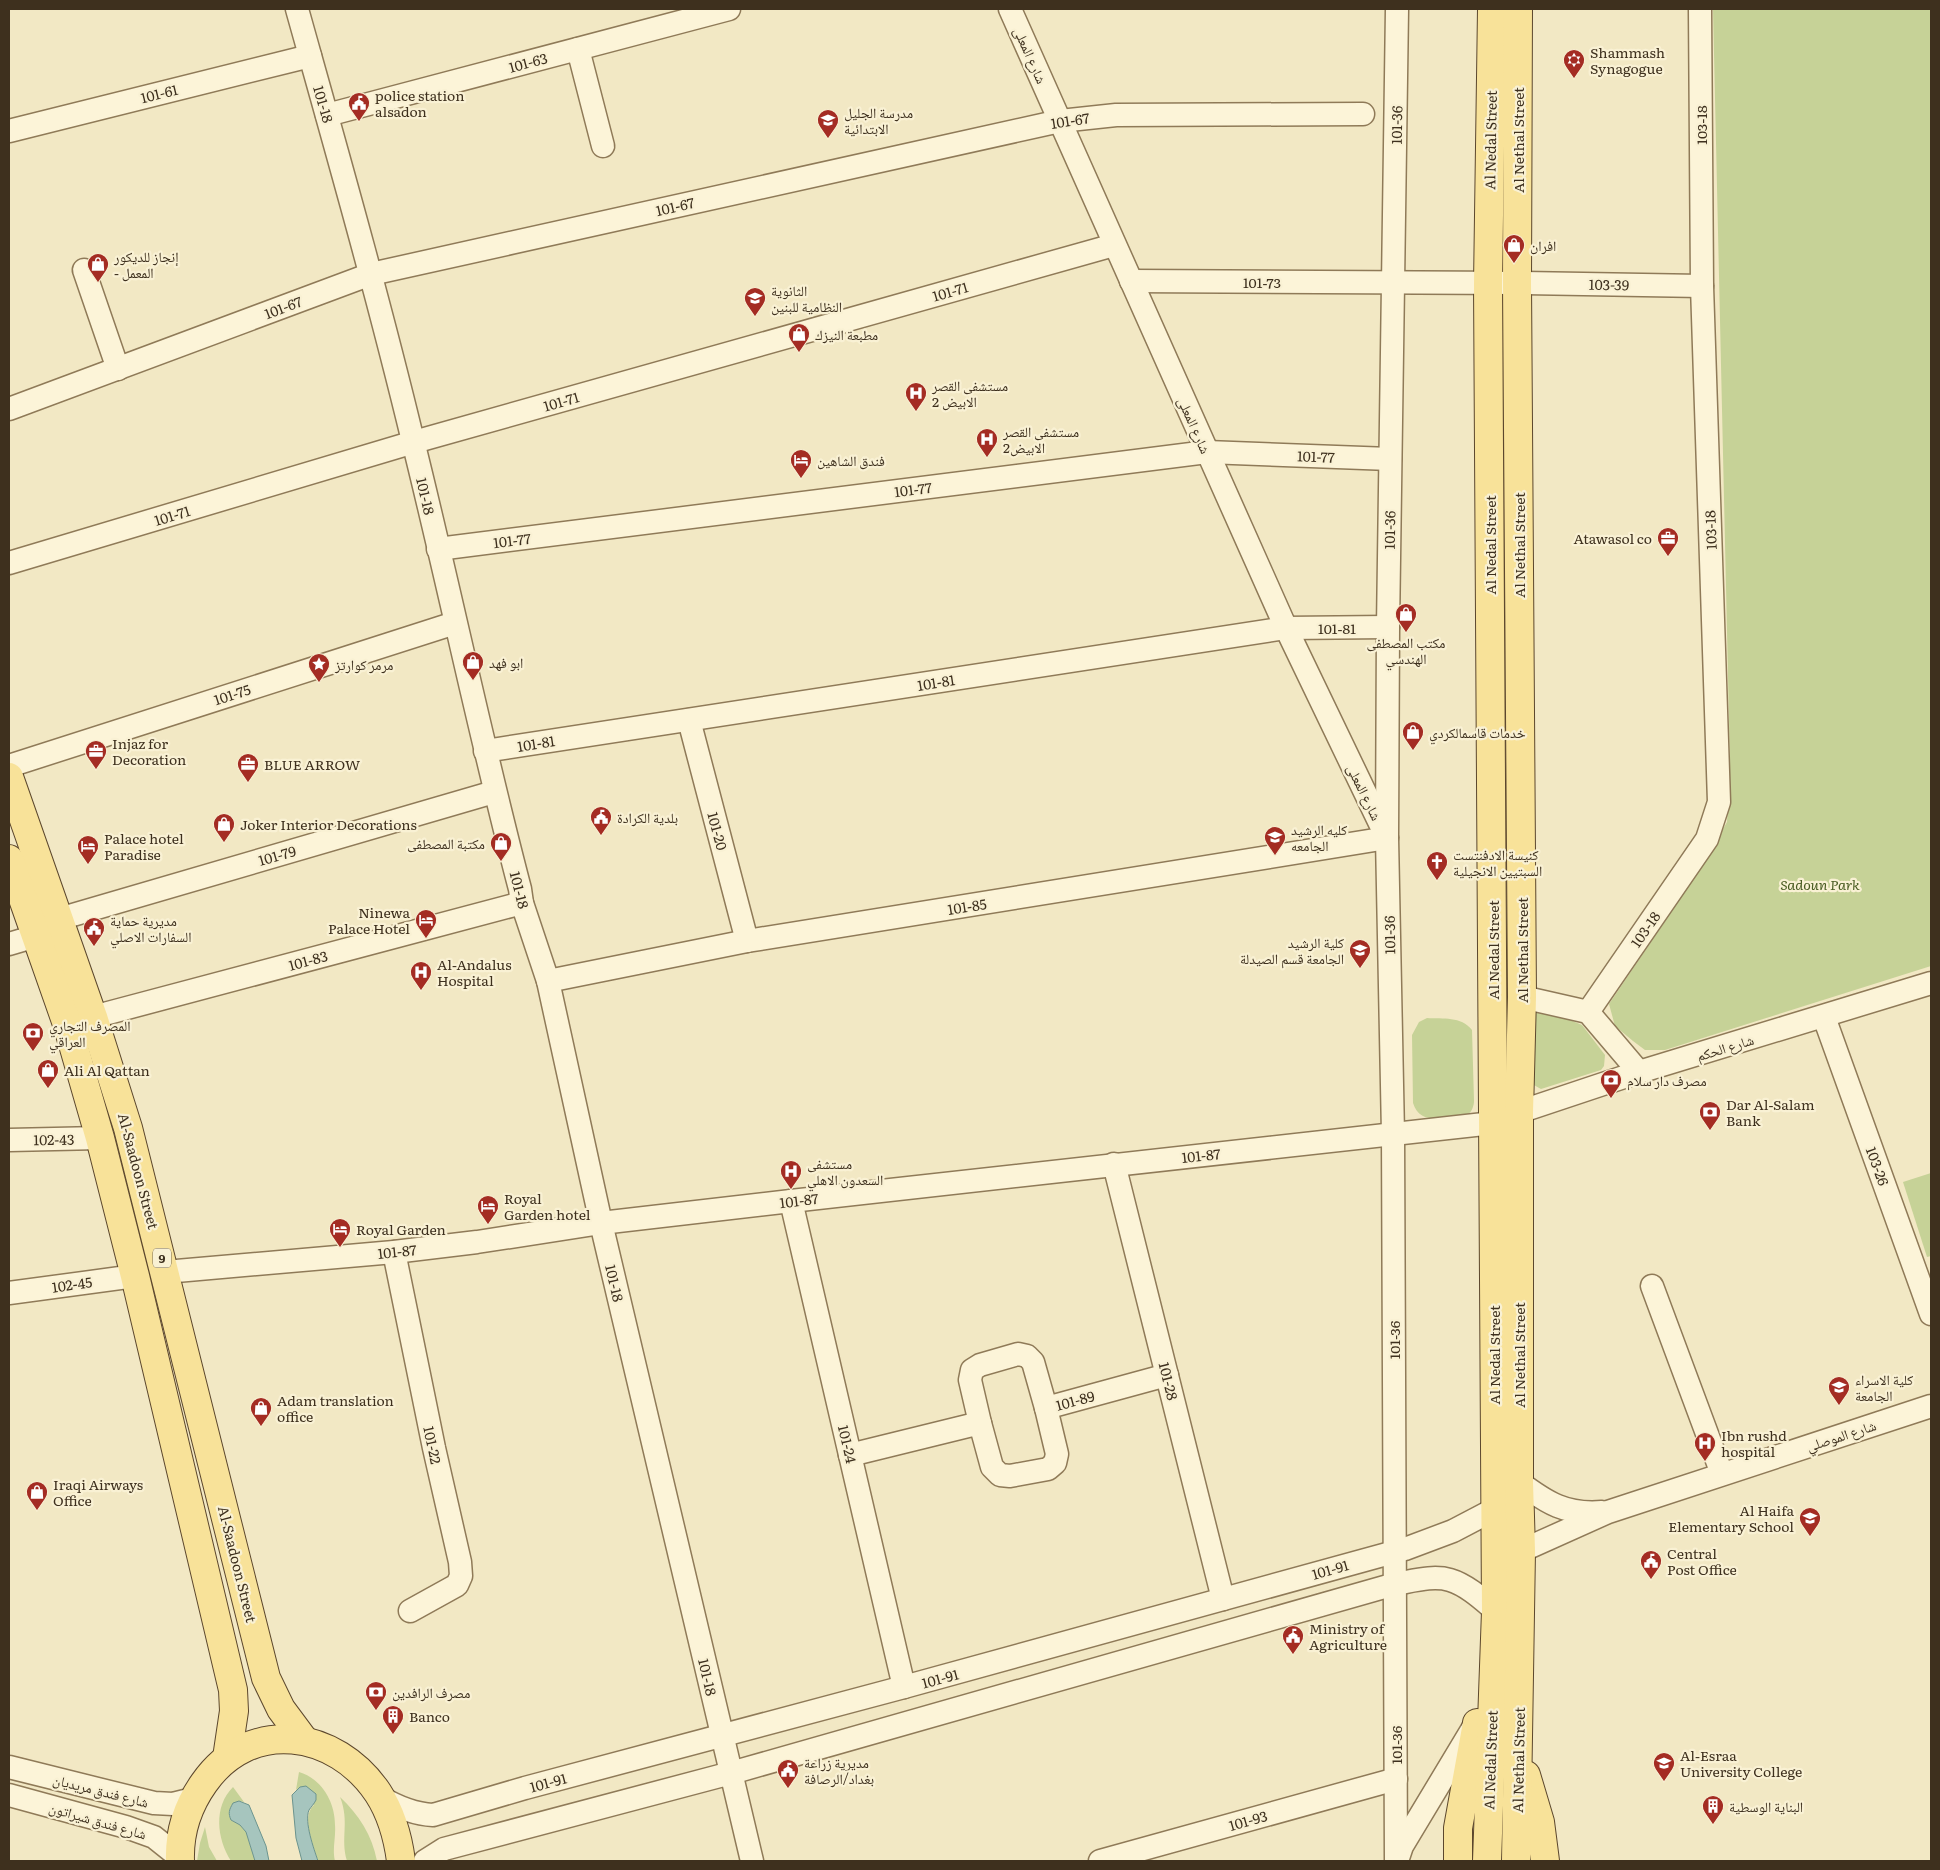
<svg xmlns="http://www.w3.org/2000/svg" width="1940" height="1870" font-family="Literata,'Noto Naskh Arabic',serif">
  <rect width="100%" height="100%" fill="#f2e8c4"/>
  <g fill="#c6d297">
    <polygon points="1713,9 1931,9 1931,966 1665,1050 1645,1050 1633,1041 1615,1026 1609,1004 1699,871 1727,822 1730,765"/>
    <polygon points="1531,1007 1539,1007 1582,1025 1605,1055 1604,1066 1601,1070 1541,1089 1532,1084"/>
    <path d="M 1427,1018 C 1443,1019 1461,1016 1472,1030 L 1474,1101 C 1474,1105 1472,1112 1468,1114 C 1464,1117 1456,1116 1452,1117 C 1436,1119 1419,1122 1413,1103 L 1412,1035 L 1419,1022 Z"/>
    <polygon points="1931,1173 1931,1256 1927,1257 1903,1182"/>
    <path d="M 299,1772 C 322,1779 335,1802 335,1825 C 336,1838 332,1849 335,1861 L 318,1861 C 313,1848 301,1816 314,1805 L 300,1787 L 296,1790 Z"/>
    <path d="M 233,1787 L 244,1802 L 239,1801 L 230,1809 L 229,1815 L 231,1820 L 240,1825 L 246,1832 L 255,1861 L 231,1861 C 217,1839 213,1807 233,1787 Z"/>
    <path d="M 340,1797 C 359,1815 372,1835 377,1861 L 347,1861 C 340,1838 350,1822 340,1797 Z"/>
    <polygon points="205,1827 209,1847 217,1861 197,1861 200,1843"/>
  </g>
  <g fill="#a6c5be" stroke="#6c948e">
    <path d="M 306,1786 L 316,1794 L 316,1800 C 314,1804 311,1807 309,1810 C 304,1822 314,1849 318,1861 L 302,1861 L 296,1838 L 292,1795 L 300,1787 Z"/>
    <path d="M 239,1801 L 249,1805 L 266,1846 L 269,1861 L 255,1861 L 246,1832 L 240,1825 L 231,1820 C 228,1813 229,1810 233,1803 Z"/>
  </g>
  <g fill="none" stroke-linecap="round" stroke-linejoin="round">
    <g stroke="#8f7a58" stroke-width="25">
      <g id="minor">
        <path d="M 297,9 C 337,152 378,296 413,441 C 450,590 481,741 520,889 L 522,903 L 548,981 L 601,1223 L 752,1861"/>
        <polyline points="578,49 603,146"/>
        <polyline points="327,115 729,9"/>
        <polyline points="9,131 310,56"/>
        <polyline points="84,270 118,369"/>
        <polyline points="1131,281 1517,283 1702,286"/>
        <polyline points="9,409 371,274 1060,121 1116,115 1363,114"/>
        <polyline points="438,549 1207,452 1390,459"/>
        <polyline points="9,563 414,442 1114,245"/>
        <polyline points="689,720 747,941"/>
        <polyline points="485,751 1286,628 1388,627"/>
        <polyline points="9,766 455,623"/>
        <polyline points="59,919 494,792"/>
        <polyline points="9,944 36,936"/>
        <polyline points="548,981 747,941 1387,838 1286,628 1010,9"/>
        <polyline points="1522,997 1588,1012 1639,1072"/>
        <polyline points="1588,1012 1707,839 1719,802 1702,286 1700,9"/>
        <polyline points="93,1017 522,903"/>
        <polyline points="1824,1017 1931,1314"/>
        <polyline points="1519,1112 1639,1072 1931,983"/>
        <polyline points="9,1140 100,1138"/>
        <polyline points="1114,1164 1223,1599"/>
        <polyline points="791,1201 904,1687"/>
        <polyline points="394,1252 434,1448 460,1562 461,1576 457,1585 410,1611"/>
        <polyline points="165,1272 394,1252 477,1242 601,1223 791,1201 1493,1123"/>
        <polyline points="1652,1286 1722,1474"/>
        <polyline points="9,1293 135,1276"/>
        <polyline points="980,1423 970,1380 972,1370 980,1365 1018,1354 1027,1356 1033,1362 1046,1408"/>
        <polyline points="850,1455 980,1423 992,1467 1000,1475 1010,1476 1048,1469 1055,1463 1057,1454 1046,1408 1167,1375"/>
        <path d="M 1519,1482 C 1547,1503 1566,1515 1602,1512"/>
        <polyline points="1521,1551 1608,1512 1931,1406"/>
        <polyline points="9,1767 154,1803 173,1804 193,1799"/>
        <polyline points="9,1795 126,1827 154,1837 174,1853 180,1860"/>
        <path d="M 380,1797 C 397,1807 413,1814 433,1815 L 525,1788 L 904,1687 L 1405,1549 L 1453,1531 L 1495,1509"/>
        <polyline points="1398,1858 1402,1846 1473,1728"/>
        <path d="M 425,1861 L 444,1849 L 731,1773 L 1395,1584 C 1413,1581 1433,1575 1450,1580 C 1467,1585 1483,1600 1496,1611"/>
        <polyline points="1100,1861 1396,1779"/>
        <polyline points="1396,1861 1393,1134 1387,838 1388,627 1397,9"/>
      </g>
    </g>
    <g stroke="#5c472d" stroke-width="30">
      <g id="major">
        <polyline points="9,777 93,1017 128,1128 266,1678 281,1709 304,1740"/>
        <polyline points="9,859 68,1027 100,1138 135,1276 233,1690 234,1711 227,1758"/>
        <polyline points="1526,1775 1540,1822 1545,1861"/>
        <path d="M 180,1861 C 179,1832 187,1807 204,1783 C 250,1717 336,1730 378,1793 C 391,1813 398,1838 401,1861"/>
        <polyline points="1458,1861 1458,1828 1477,1723"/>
        <polyline points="1487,1861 1496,1611 1488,284 1492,9"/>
        <polyline points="1516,1861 1521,1551 1519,1482 1519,1112 1522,997 1517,283 1518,9"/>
      </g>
    </g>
    <use href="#minor" stroke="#fcf4d8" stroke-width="22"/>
    <use href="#major" stroke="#f8e299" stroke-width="28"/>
  </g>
  <defs>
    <g id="synagogue-pin" transform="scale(1.125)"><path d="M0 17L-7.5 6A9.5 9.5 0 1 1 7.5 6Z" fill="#a42c23" stroke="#f9f1d4"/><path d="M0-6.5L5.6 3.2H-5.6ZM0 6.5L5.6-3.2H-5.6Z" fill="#fff"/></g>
    <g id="civic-pin" transform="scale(1.125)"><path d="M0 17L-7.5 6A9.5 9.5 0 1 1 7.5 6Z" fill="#a42c23" stroke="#f9f1d4"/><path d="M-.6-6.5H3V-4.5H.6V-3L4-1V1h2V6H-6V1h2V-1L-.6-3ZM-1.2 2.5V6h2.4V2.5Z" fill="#fff"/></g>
    <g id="school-pin" transform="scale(1.125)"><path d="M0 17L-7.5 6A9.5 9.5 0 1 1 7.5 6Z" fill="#a42c23" stroke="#f9f1d4"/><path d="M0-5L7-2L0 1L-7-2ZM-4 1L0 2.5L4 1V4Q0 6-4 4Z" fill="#fff"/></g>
    <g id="shop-pin" transform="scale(1.125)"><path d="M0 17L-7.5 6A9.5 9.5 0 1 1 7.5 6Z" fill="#a42c23" stroke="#f9f1d4"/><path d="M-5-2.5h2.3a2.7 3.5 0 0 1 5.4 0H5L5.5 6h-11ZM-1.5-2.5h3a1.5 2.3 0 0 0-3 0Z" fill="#fff"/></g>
    <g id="hospital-pin" transform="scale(1.125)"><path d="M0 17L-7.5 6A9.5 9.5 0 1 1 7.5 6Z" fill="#a42c23" stroke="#f9f1d4"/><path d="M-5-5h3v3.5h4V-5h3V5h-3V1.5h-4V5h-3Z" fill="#fff"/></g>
    <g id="hotel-pin" transform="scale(1.125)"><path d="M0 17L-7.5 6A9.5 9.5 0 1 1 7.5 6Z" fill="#a42c23" stroke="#f9f1d4"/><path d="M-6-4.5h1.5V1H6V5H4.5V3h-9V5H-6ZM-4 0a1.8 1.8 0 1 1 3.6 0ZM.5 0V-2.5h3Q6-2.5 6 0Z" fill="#fff"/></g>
    <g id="office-pin" transform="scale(1.125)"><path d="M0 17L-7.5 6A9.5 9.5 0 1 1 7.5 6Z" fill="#a42c23" stroke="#f9f1d4"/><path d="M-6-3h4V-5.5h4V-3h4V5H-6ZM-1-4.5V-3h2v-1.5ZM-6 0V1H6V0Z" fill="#fff"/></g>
    <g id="sight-pin" transform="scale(1.125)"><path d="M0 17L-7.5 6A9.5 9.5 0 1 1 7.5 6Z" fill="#a42c23" stroke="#f9f1d4"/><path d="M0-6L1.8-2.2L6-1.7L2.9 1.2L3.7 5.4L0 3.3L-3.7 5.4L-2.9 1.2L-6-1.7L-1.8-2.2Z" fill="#fff"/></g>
    <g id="university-pin" transform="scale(1.125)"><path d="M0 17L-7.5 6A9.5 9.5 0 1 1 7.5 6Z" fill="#a42c23" stroke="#f9f1d4"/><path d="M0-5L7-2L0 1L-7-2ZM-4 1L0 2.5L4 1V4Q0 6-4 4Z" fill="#fff"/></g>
    <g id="church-pin" transform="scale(1.125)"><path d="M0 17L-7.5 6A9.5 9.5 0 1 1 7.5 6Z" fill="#a42c23" stroke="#f9f1d4"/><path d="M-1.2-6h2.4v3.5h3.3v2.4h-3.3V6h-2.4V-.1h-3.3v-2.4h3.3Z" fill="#fff"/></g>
    <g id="bank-pin" transform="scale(1.125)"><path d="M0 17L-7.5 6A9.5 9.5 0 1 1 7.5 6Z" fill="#a42c23" stroke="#f9f1d4"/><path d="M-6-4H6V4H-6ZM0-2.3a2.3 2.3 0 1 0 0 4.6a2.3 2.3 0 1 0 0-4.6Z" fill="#fff"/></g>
    <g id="building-pin" transform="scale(1.125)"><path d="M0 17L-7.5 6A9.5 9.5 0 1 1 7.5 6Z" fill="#a42c23" stroke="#f9f1d4"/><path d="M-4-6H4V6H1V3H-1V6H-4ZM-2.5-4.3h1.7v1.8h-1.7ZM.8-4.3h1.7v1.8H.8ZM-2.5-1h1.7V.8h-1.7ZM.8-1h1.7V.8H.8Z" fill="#fff"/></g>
  </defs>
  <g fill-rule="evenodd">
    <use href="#synagogue-pin" x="1574" y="60"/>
    <use href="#civic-pin" x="359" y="103"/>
    <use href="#school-pin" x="828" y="120"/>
    <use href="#shop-pin" x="1514" y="245"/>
    <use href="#shop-pin" x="98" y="264"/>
    <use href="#school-pin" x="755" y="298"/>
    <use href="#shop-pin" x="799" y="334"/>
    <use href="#hospital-pin" x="916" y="393"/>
    <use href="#hospital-pin" x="987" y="439"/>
    <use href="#hotel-pin" x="801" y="460"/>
    <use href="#office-pin" x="1668" y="538"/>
    <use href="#shop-pin" x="1406" y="614"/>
    <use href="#shop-pin" x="473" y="662"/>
    <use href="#sight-pin" x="319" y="664"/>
    <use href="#shop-pin" x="1413" y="732"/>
    <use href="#office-pin" x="96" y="751"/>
    <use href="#office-pin" x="248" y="764"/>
    <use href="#civic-pin" x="601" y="817"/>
    <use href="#shop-pin" x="224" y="824"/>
    <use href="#university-pin" x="1275" y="837"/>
    <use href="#shop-pin" x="501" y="843"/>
    <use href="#hotel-pin" x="88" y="846"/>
    <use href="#church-pin" x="1437" y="862"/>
    <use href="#hotel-pin" x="426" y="920"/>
    <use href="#civic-pin" x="94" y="928"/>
    <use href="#school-pin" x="1360" y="950"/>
    <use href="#hospital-pin" x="421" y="972"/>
    <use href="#bank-pin" x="33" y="1033"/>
    <use href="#shop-pin" x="48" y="1070"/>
    <use href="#bank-pin" x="1611" y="1080"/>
    <use href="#bank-pin" x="1710" y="1112"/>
    <use href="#hospital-pin" x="791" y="1171"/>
    <use href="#hotel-pin" x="488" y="1206"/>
    <use href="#hotel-pin" x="340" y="1229"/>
    <use href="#school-pin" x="1839" y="1387"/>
    <use href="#shop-pin" x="261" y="1408"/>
    <use href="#hospital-pin" x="1705" y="1443"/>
    <use href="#shop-pin" x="37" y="1492"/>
    <use href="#school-pin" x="1810" y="1518"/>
    <use href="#civic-pin" x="1651" y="1561"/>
    <use href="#civic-pin" x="1293" y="1636"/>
    <use href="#bank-pin" x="376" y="1692"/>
    <use href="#building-pin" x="393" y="1716"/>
    <use href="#university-pin" x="1664" y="1763"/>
    <use href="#civic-pin" x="788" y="1770"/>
    <use href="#building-pin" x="1713" y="1806"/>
  </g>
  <g text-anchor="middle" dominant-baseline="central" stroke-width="4.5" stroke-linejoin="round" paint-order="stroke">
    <rect fill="#f9f1d4" stroke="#766a55" stroke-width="1" x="153" y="1248.5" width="18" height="19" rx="4"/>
    <g font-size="12" font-weight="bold" fill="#3e301e">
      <text x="162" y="1258">9</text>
    </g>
    <g font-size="14" fill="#3e301e" stroke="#f9f1d4" text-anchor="start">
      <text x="1590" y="52">Shammash<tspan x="1590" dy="16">Synagogue</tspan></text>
      <text x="375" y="95">police station<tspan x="375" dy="16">alsadon</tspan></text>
      <text x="844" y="112">مدرسة الجليل<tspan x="844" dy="16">الابتدائية</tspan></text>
      <text x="1530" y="245">افران</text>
      <text x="114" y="256">إنجاز للديكور<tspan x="114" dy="16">- المعمل</tspan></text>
      <text x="771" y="290">الثانوية<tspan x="771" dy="16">النظامية للبنين</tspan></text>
      <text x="815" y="334">مطبعة النيزك</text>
      <text x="932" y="385">مستشفى القصر<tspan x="932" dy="16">الابيض 2</tspan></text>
      <text x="1003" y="431">مستشفى القصر<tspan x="1003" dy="16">الابيض2</tspan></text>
      <text x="817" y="460">فندق الشاهين</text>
      <text x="1652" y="538" text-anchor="end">Atawasol co</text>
      <text x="1406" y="642" text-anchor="middle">مكتب المصطفى<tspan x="1406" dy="16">الهندسي</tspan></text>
      <text x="489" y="662">ابو فهد</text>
      <text x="335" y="664">مرمر كوارتز</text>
      <text x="1429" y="732">خدمات قاسمالكردي</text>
      <text x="112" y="743">Injaz for<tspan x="112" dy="16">Decoration</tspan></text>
      <text x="264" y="764">BLUE ARROW</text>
      <text x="617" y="817">بلدية الكرادة</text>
      <text x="240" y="824">Joker Interior Decorations</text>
      <text x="1291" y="829">كليه الرشيد<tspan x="1291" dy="16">الجامعه</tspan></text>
      <text x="104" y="838">Palace hotel<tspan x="104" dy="16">Paradise</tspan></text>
      <text x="485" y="843" text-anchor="end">مكتبة المصطفى</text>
      <text x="1453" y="854">كنيسة الادفنتست<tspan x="1453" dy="16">السبتيين الانجيلية</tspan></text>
      <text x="410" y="912" text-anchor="end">Ninewa<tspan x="410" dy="16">Palace Hotel</tspan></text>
      <text x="110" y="920">مديرية حماية<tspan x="110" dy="16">السفارات الاصلي</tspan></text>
      <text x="1344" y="942" text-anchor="end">كلية الرشيد<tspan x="1344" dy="16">الجامعة قسم الصيدلة</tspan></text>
      <text x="437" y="964">Al-Andalus<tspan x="437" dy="16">Hospital</tspan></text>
      <text x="49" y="1025">المصرف التجاري<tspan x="49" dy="16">العراقي</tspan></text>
      <text x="64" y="1070">Ali Al Qattan</text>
      <text x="1627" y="1080">مصرف دار سلام</text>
      <text x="1726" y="1104">Dar Al-Salam<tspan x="1726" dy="16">Bank</tspan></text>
      <text x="807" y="1163">مستشفى<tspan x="807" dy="16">السعدون الاهلي</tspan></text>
      <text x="504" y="1198">Royal<tspan x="504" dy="16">Garden hotel</tspan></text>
      <text x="356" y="1229">Royal Garden</text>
      <text x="1855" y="1379">كلية الاسراء<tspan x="1855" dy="16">الجامعة</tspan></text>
      <text x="277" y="1400">Adam translation<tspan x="277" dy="16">office</tspan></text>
      <text x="1721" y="1435">Ibn rushd<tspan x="1721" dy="16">hospital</tspan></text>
      <text x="53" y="1484">Iraqi Airways<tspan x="53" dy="16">Office</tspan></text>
      <text x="1794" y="1510" text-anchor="end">Al Haifa<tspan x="1794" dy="16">Elementary School</tspan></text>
      <text x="1667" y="1553">Central<tspan x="1667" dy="16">Post Office</tspan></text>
      <text x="1309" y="1628">Ministry of<tspan x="1309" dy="16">Agriculture</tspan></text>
      <text x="392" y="1692">مصرف الرافدين</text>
      <text x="409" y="1716">Banco</text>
      <text x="1680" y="1755">Al-Esraa<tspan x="1680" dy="16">University College</tspan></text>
      <text x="804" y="1762">مديرية زراعة<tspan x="804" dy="16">بغداد/الرصافة</tspan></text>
      <text x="1729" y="1806">البناية الوسطية</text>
    </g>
    <g font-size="14" fill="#3e301e" stroke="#f9f1d4">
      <text transform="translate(1031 55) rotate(66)">شارع المعلى</text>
      <text transform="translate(528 62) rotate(-15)">101-63</text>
      <text transform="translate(159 93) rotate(-14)">101-61</text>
      <text transform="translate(324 104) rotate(74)">101-18</text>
      <text transform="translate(1070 120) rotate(-9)">101-67</text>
      <text transform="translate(1396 125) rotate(-89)">101-36</text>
      <text transform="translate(1701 125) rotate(-90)">103-18</text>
      <text transform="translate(1490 140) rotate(-89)">Al Nedal Street</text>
      <text transform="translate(1518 140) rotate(-90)">Al Nethal Street</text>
      <text transform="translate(675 206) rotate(-13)">101-67</text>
      <text x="1262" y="282">101-73</text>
      <text transform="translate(1609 284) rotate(1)">103-39</text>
      <text transform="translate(950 291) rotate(-16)">101-71</text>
      <text transform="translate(283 307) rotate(-21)">101-67</text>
      <text transform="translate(561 401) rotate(-16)">101-71</text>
      <text transform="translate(1195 425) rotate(66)">شارع المعلى</text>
      <text transform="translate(1316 456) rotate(2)">101-77</text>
      <text transform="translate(913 489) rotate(-7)">101-77</text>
      <text transform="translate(426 496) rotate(77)">101-18</text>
      <text transform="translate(172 515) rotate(-17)">101-71</text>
      <text transform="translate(1389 530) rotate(-89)">101-36</text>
      <text transform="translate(1710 530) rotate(-92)">103-18</text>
      <text transform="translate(512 540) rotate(-7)">101-77</text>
      <text transform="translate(1490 545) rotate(-90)">Al Nedal Street</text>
      <text transform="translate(1519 545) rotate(-90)">Al Nethal Street</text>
      <text x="1337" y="628">101-81</text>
      <text transform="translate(936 682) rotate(-9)">101-81</text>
      <text transform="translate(232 694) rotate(-18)">101-75</text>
      <text transform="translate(536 743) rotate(-9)">101-81</text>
      <text transform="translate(1365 792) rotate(64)">شارع المعلى</text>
      <text transform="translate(718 831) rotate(75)">101-20</text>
      <text transform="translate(277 855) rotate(-16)">101-79</text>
      <text transform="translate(520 890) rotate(76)">101-18</text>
      <text transform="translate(967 906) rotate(-9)">101-85</text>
      <text transform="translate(1645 929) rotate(-55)">103-18</text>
      <text transform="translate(1389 935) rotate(-91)">101-36</text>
      <text transform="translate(1493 950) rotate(-90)">Al Nedal Street</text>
      <text transform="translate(1522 950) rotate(-90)">Al Nethal Street</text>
      <text transform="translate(308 960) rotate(-15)">101-83</text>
      <text transform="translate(1725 1047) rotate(-17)">شارع الحكم</text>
      <text transform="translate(54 1139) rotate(-1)">102-43</text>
      <text transform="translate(1201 1155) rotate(-6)">101-87</text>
      <text transform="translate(1878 1166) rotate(70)">103-26</text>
      <text transform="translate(139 1171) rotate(75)">Al-Saadoon Street</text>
      <text transform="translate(799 1200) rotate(-7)">101-87</text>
      <text transform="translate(397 1251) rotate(-6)">101-87</text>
      <text transform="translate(615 1283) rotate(77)">101-18</text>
      <text transform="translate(72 1284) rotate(-8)">102-45</text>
      <text transform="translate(1394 1340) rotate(-90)">101-36</text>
      <text transform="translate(1494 1355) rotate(-90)">Al Nedal Street</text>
      <text transform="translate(1519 1355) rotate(-90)">Al Nethal Street</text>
      <text transform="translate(1169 1381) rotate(76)">101-28</text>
      <text transform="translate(1075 1400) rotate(-15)">101-89</text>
      <text transform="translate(1841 1435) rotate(-18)">شارع الموصلي</text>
      <text transform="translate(848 1444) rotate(77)">101-24</text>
      <text transform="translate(433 1445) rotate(78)">101-22</text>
      <text transform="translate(238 1564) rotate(76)">Al-Saadoon Street</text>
      <text transform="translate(1330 1569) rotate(-16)">101-91</text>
      <text transform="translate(708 1677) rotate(77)">101-18</text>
      <text transform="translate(940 1678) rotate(-15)">101-91</text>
      <text transform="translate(1396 1745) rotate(-90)">101-36</text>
      <text transform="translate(1490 1760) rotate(-88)">Al Nedal Street</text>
      <text transform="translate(1518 1760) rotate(-89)">Al Nethal Street</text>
      <text transform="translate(548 1782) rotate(-15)">101-91</text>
      <text transform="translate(101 1790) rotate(14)">شارع فندق مريديان</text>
      <text transform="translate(98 1820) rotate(16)">شارع فندق شيراتون</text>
      <text transform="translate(1248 1820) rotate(-16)">101-93</text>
    </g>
    <g font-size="14" font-style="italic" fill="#495c22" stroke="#f9f1d4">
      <text x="1820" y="884">Sadoun Park</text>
    </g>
  </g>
  <rect width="1940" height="1870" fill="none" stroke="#3e301e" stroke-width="20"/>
</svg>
